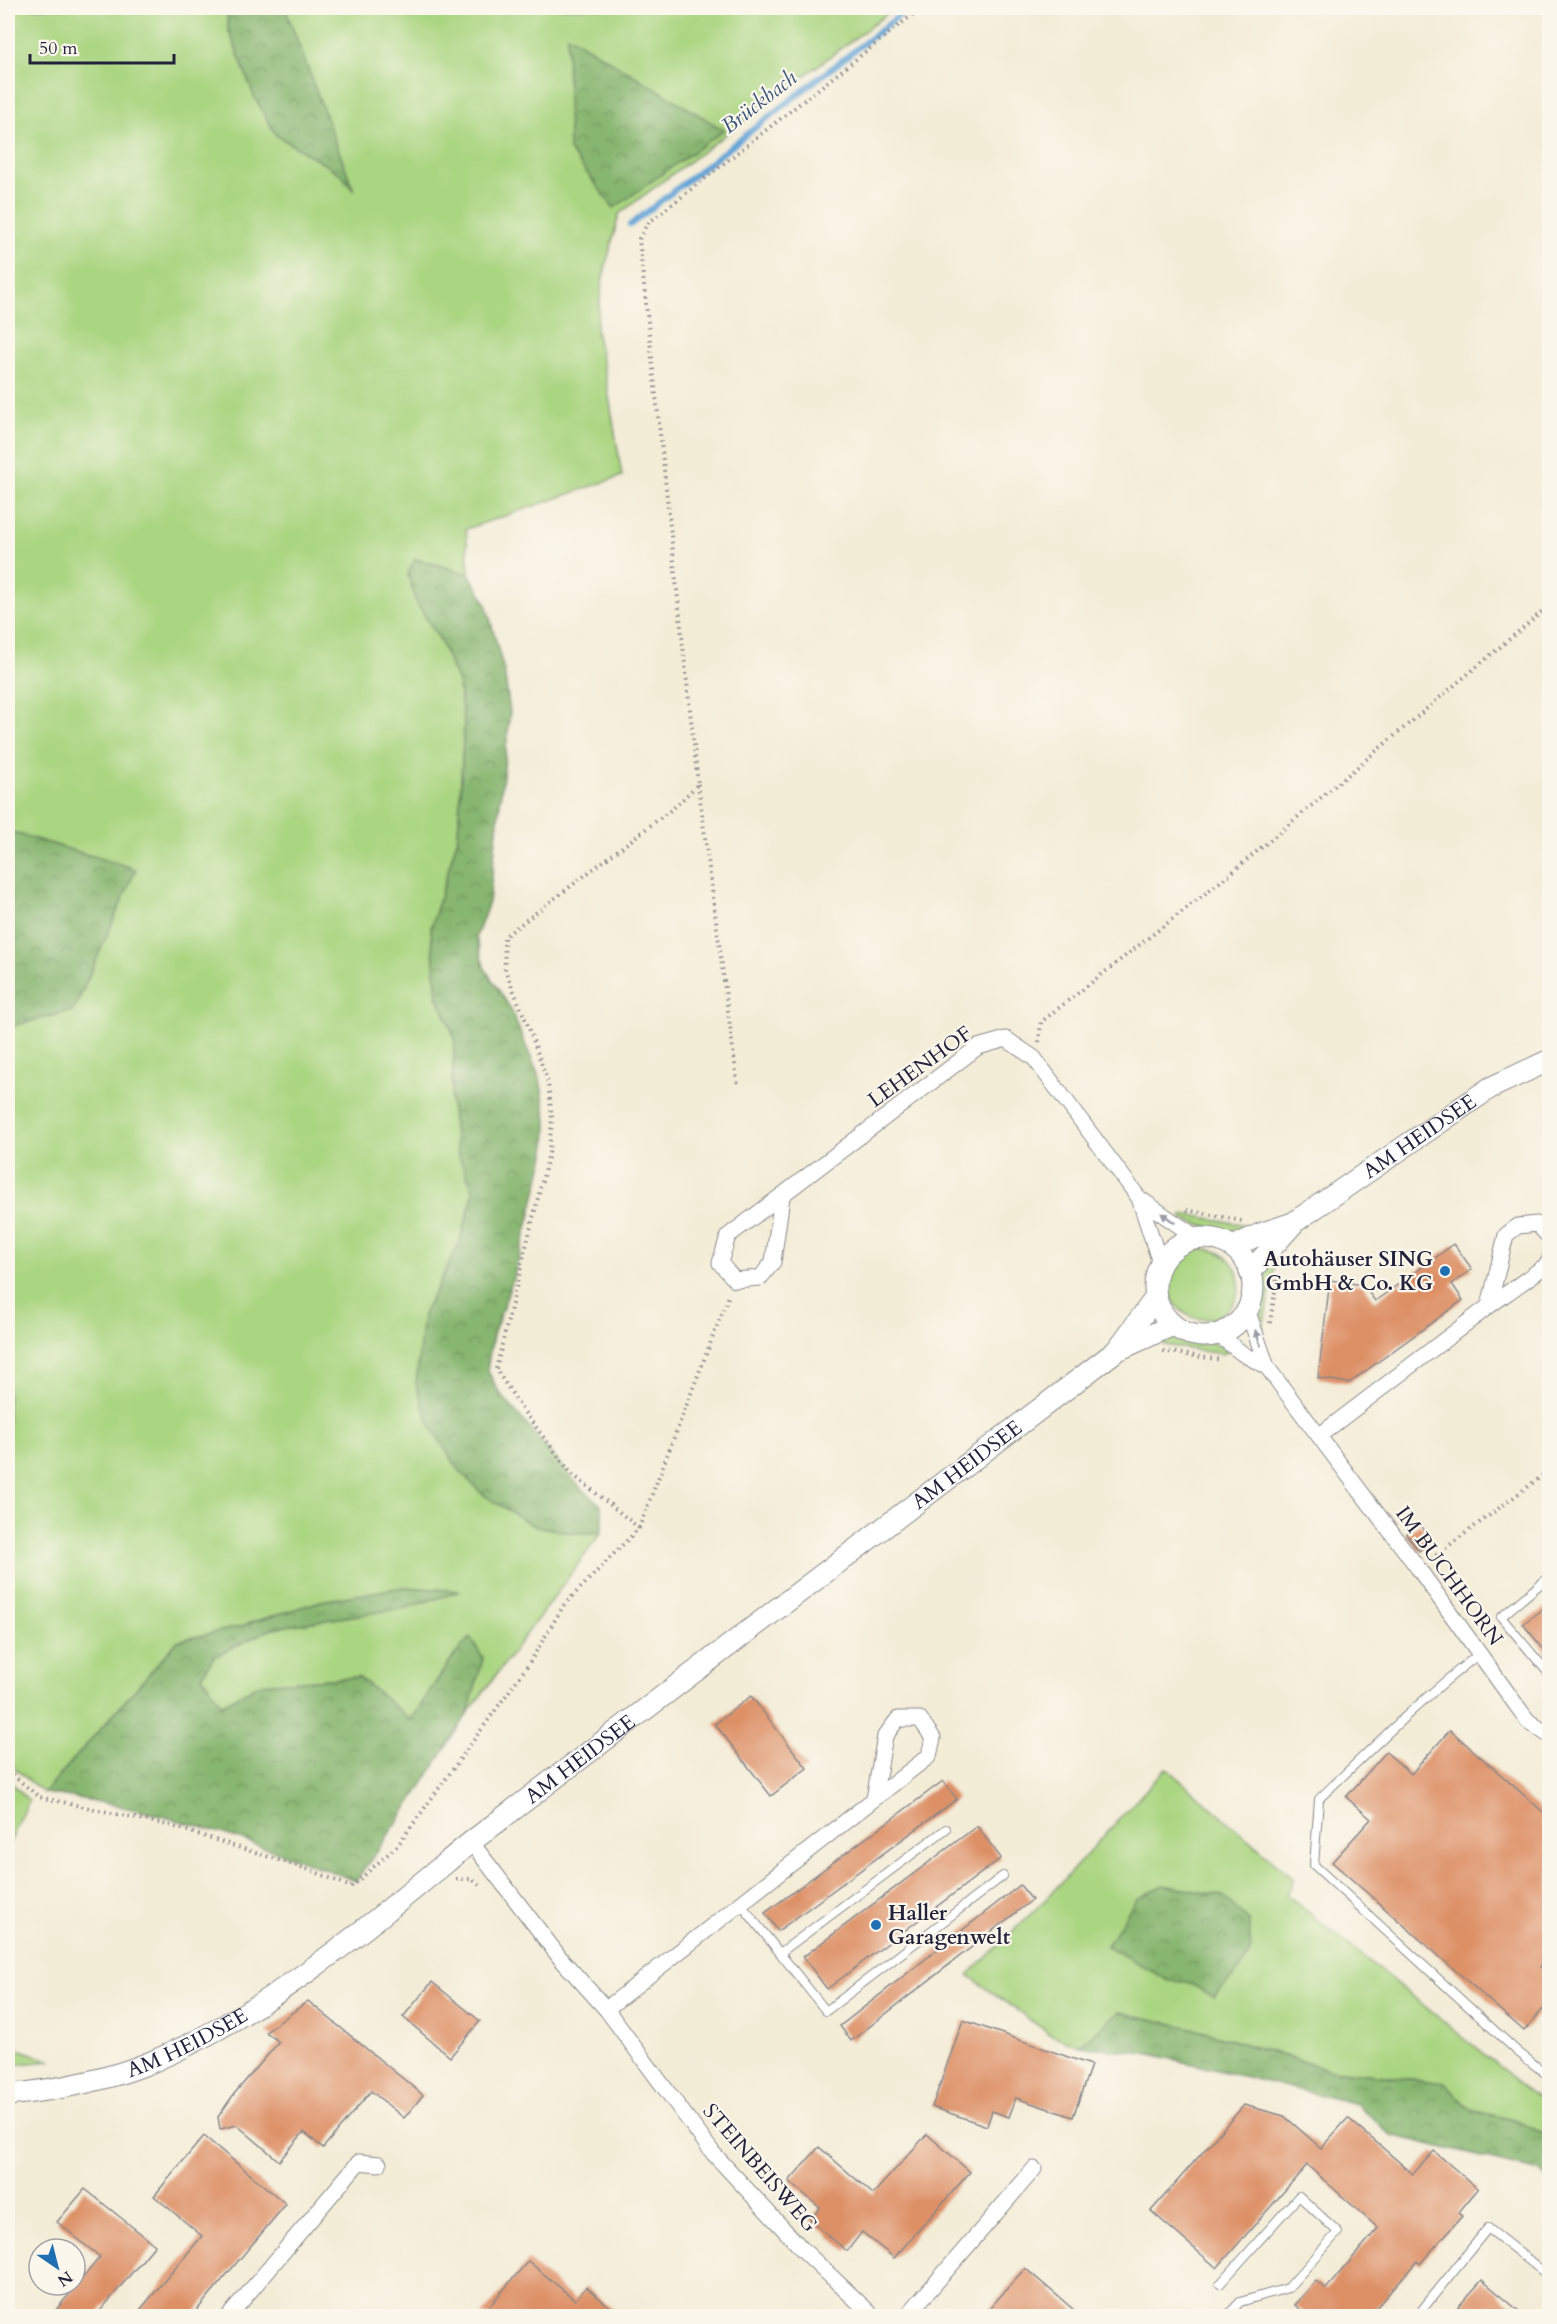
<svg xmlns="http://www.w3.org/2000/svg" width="1557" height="2324" font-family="Cardo,serif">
  <defs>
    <pattern id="forest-crowns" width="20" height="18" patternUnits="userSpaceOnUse" patternTransform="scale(1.5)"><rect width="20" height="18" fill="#87b66f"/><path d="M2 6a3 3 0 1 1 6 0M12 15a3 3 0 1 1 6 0" fill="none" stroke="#6e945c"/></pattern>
  </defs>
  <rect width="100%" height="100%" fill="#fbf7ec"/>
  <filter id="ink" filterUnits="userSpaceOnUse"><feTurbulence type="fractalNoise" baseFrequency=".0167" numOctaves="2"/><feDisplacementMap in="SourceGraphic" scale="12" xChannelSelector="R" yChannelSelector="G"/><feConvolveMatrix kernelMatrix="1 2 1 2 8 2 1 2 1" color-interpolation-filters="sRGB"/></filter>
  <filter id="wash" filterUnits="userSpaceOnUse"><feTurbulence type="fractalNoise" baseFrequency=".008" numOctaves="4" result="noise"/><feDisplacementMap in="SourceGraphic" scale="24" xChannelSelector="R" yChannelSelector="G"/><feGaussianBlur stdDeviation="1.35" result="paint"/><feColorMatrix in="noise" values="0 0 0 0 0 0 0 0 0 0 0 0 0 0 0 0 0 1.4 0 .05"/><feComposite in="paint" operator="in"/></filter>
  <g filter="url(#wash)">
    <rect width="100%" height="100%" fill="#f3ecd7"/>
    <g fill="#aad581" stroke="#667c5e" stroke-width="1.5" fill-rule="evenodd">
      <polygon points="8,8 227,8 228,28 276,135 341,174 352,189 285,8 895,8 619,214 603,277 596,330 607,384 622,476 466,529 469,574 415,559 416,602 439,638 458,682 464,723 458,837 431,928 437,995 455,1038 451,1101 457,1151 474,1192 460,1242 423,1315 571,1533 601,1533 468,1713 483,1658 470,1638 450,1661 411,1720 359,1677 260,1684 221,1705 202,1676 214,1657 272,1628 405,1608 459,1591 404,1587 321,1601 238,1627 178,1641 44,1793 14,1768 8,1749 8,1027 74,1010 135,869 8,831"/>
      <path d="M 1183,1214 L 1247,1225 L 1251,1229 C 1228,1232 1200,1229 1181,1217 Z"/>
      <circle cx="1204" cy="1284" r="35"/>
      <path d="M 1272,1260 L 1275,1265 L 1262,1333 C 1255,1305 1259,1287 1272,1260 Z"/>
      <polygon points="1179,1337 1196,1341 1210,1342 1230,1351 1222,1354 1164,1345 1160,1340"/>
      <path d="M 1166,1768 L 1294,1879 L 1286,1894 L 1549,2107 L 1549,2136 L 1514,2120 L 1470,2110 L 1445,2083 L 1331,2070 L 1191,2028 L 1119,2012 L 1079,2046 L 1050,2034 L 968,1975 L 1046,1899 ZM 1241,1968 L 1214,1997 L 1188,1982 Z"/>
      <polygon points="8,1779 29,1801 8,1846"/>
      <polygon points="8,2045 51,2061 8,2065"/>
    </g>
    <g fill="url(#forest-crowns)" stroke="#546c55" stroke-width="1.5">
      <polygon points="227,8 285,8 354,191 341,174 276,135 254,96 228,28"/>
      <polygon points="567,35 724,130 614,208 569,150"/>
      <polygon points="415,559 469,574 486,603 504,671 510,712 489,902 476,937 484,967 510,1008 540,1079 547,1120 546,1151 530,1217 513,1279 493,1335 487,1369 498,1391 577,1484 601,1505 603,1522 601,1533 571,1533 532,1525 482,1494 456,1467 429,1423 416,1385 423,1315 460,1242 474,1192 457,1151 451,1101 455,1038 437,995 431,928 458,837 464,723 458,682 439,638 416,602 408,574"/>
      <polygon points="8,831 136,869 74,1010 8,1027"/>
      <path d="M 404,1587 L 461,1591 L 405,1608 L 272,1628 L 214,1657 L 202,1676 L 222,1705 L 260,1684 L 359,1677 L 411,1720 L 450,1661 L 470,1637 L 483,1658 L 468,1713 L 414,1798 L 356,1881 C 256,1842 152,1807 44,1793 L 178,1641 L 238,1627 L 321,1601 Z"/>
      <polygon points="1163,1885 1223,1896 1249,1921 1251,1950 1241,1968 1214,1997 1188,1982 1169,1981 1107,1946 1136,1899"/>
      <polygon points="1119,2012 1191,2028 1331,2070 1445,2083 1470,2110 1514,2120 1549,2136 1549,2180 1540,2171 1391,2135 1357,2104 1147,2053 1079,2046"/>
    </g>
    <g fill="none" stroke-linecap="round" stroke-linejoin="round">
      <polyline stroke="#64a4d7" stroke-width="6" points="630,225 909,8"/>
    </g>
    <g id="blocks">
      <g fill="#dd9066">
        <polygon points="1454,1244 1472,1269 1452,1284 1463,1300 1349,1383 1318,1378 1330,1280 1363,1285 1375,1301"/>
        <polygon points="1420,1524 1432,1541 1419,1551 1406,1534"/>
        <polygon points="1550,1603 1550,1657 1523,1624"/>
        <polygon points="751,1696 807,1768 771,1796 715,1724"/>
        <polygon points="1450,1730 1550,1818 1550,1957 1540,1967 1550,1975 1550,2001 1524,2031 1332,1862 1371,1819 1346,1797 1386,1752 1411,1774"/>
        <polygon points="943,1781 957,1799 778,1931 765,1913"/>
        <polygon points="977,1826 1001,1858 827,1989 803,1957"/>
        <polygon points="1020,1885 1032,1900 851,2041 840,2026"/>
        <polygon points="432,1982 480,2021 450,2057 403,2017"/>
        <polygon points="308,2001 423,2095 404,2118 371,2091 323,2148 304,2132 279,2161 237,2125 220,2129 218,2117 234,2094 279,2042 266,2032"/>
        <polygon points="963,2020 1091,2065 1073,2117 1016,2098 1009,2117 992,2111 987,2126 932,2107"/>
        <polygon points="1244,2105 1284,2116 1321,2148 1348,2118 1413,2174 1434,2151 1478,2189 1458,2213 1462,2216 1420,2264 1417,2261 1369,2316 1308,2316 1295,2305 1316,2281 1326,2289 1378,2228 1307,2165 1217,2268 1151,2211"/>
        <polygon points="927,2134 970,2172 894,2258 862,2232 847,2251 810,2220 820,2208 789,2181 819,2147 873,2194"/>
        <polygon points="204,2136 286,2204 192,2316 135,2316 202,2236 154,2196"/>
        <polygon points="85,2189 155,2245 96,2316 51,2316 100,2257 57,2222"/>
        <polygon points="528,2261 575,2300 586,2287 621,2316 481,2316"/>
        <polygon points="1025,2268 1081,2316 983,2316"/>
        <polygon points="1482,2280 1525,2316 1450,2316"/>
      </g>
    </g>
  </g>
  <g filter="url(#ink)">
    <use href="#blocks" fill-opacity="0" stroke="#8a8789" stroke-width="1.5"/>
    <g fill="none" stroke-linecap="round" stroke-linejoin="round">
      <g stroke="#8a8789" stroke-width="10">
        <g id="service">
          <polyline points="1550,1576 1501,1617 1550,1675"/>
          <path d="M 1479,1654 C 1422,1698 1371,1749 1319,1799 L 1314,1865 L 1518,2052 L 1550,2077"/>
          <polyline points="740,1903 826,2011 1003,1876"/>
          <polyline points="780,1953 946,1829"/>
          <polyline points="1220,2284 1299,2196 1338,2232 1288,2288 1240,2302 1227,2316"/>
          <polyline points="1417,2316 1488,2228 1550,2277"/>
        </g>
      </g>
      <g stroke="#8a8789" stroke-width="17">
        <g id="minor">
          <polyline points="782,1197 773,1262 760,1278 735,1280 720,1263 728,1236 978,1047 1006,1039 1034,1058 1139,1198 1197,1238"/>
          <polyline points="1139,1198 1160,1263"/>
          <polyline points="1489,1306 1506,1235 1518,1226 1537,1224 1550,1238"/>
          <polyline points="1247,1309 1267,1367 1418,1568 1514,1702 1528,1721 1550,1736"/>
          <polyline points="1217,1334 1243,1354 1267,1367"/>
          <polyline points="1320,1435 1489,1306 1548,1264 1550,1258"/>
          <polyline points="471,1842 561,1959 606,2009 713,2153 802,2249 873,2316"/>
          <polyline points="606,2009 929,1756 933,1738 920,1719 898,1719 885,1736 874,1799"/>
          <polyline points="229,2316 359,2162 379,2164"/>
          <polyline points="907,2316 1034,2169"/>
        </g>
      </g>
      <g stroke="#8a8789" stroke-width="23">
        <g id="secondary">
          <circle cx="1204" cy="1287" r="49"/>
          <path id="s1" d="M 1233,1247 L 1260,1234 L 1293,1223 L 1490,1088 L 1550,1060"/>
          <polyline points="1250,1272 1293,1224"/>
          <polyline points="1116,1351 1156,1297"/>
          <path id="s2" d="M 8,2095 C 55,2090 105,2081 149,2063 C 270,2012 371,1924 471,1842 L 1116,1351 L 1173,1325"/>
        </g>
      </g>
      <g stroke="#8a8789" stroke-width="4" stroke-dasharray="1.5 4.5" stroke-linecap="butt">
        <polyline points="698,784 738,1087"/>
        <polyline points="1039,1042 1041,1022 1230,874 1550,605"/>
        <polyline points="1187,1210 1242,1221"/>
        <polyline points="1270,1323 1278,1271"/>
        <polyline points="1163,1351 1221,1360"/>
        <polyline points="639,1528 571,1473 522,1409 496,1369 549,1153 552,1118 548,1083 529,1028 505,970 504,937 676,806 698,784 639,239 647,224 921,8"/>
        <polyline points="1431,1559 1550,1470"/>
        <polyline points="8,1771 39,1797 172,1826 313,1871 351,1887 398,1845 528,1665 564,1605 639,1528 729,1295"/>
        <polyline points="456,1879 472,1879 482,1887"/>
      </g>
      <use href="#service" stroke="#fff" stroke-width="8"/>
      <use href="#minor" stroke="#fff" stroke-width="15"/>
      <use href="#secondary" stroke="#fff" stroke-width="21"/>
    </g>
    <defs><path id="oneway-solid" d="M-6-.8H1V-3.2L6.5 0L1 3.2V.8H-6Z" transform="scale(1.5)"/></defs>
    <g fill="#9c9ca7">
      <use href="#oneway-solid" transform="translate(1168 1218) rotate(-145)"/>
      <use href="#oneway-solid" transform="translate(1258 1338) rotate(-109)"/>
    </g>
  </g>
  <g fill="#1f6fb2" stroke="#fbf7ec" stroke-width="2">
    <circle cx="1445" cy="1271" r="6"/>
    <circle cx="876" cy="1925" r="6"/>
  </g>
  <g text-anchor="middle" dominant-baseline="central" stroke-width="4.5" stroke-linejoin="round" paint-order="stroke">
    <g font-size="21" fill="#22223b" stroke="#fbf7ec">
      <text transform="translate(920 1067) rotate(-36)">LEHENHOF</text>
      <text stroke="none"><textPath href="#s1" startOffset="218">AM HEIDSEE</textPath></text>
      <text stroke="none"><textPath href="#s2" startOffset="1160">AM HEIDSEE</textPath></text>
      <text transform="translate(1449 1576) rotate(54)">IM BUCHHORN</text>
      <text stroke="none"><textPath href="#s2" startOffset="674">AM HEIDSEE</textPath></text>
      <text stroke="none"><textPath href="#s2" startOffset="188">AM HEIDSEE</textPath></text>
      <text transform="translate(760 2168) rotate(49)">STEINBEISWEG</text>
    </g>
    <g font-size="21" font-weight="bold" fill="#22223b" stroke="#fbf7ec" text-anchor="end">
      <text x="1433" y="1259">Autohäuser SING<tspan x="1433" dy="24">GmbH &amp; Co. KG</tspan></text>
      <text x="888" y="1913" text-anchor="start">Haller<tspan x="888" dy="24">Garagenwelt</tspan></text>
    </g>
    <g font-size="22" font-style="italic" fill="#3c5679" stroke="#fbf7ec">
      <text transform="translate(759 102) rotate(-38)">Brückbach</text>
    </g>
  </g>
  <rect width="1557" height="2324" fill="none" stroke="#fbf7ec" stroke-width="30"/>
  <g transform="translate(57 2267) rotate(145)"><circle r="28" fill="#fbf7ec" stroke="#a4a2a5" stroke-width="1.5"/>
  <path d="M0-4.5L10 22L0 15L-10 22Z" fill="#1f6fb2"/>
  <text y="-9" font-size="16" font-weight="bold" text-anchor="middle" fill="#22223b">N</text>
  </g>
  <path d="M30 54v9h144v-9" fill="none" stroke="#22223b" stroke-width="3"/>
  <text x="39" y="54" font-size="18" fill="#22223b" stroke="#fbf7ec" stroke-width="4.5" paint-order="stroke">50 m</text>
</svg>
